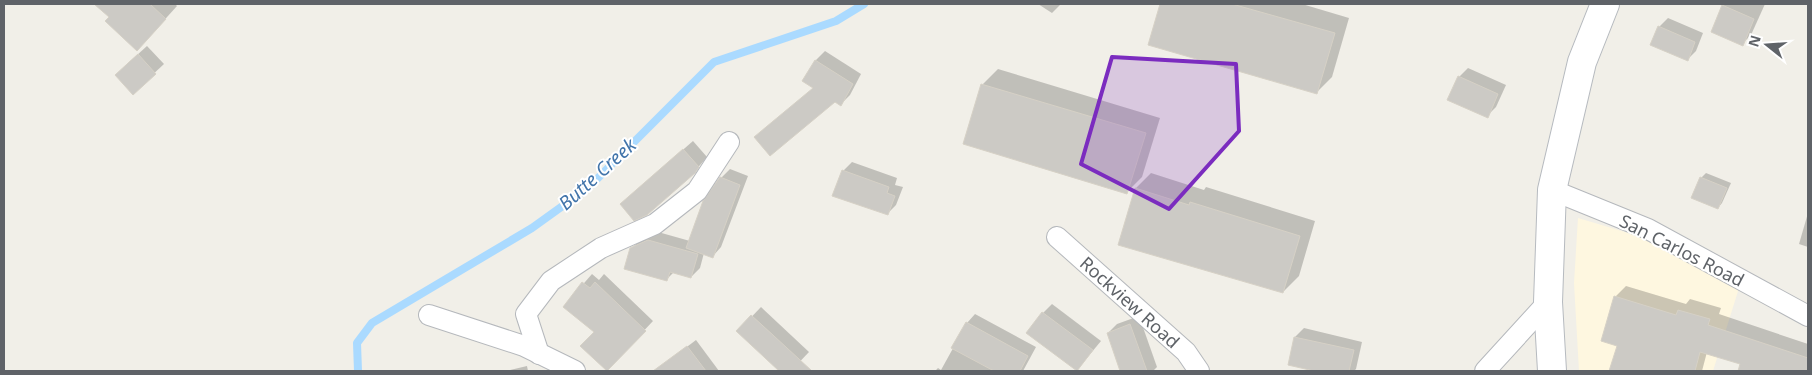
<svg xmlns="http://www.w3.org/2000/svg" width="1812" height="375" font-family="'Noto Sans',sans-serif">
  <rect width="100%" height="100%" fill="#f1efe8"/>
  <polygon fill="#fef7e0" points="1578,218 1635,235 1739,288 1713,371 1579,371 1574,283"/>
  <g fill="#0003">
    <polygon points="96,4 175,4 177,6 149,37 111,17"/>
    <polygon points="1038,4 1061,4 1052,13"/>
    <polygon points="1161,4 1302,4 1349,18 1332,77 1317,92 1149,44"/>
    <polygon points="1724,4 1765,4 1751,35 1742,44 1713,32"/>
    <polygon points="1668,18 1703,33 1696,51 1687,60 1659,27"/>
    <polygon points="147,46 164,64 133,93 125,66"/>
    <polygon points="825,51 861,74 850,95 841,104 804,81 816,60"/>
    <polygon points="1468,68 1506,85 1496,107 1487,116 1459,77"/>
    <polygon points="998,69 1160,118 1142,177 1127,192 982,85"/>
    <polygon points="693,141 707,157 694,172 630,196"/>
    <polygon points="852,162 897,178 895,185 903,187 896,205 887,214 843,171"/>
    <polygon points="730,169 748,176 721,247 713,256 704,253 700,268 691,277 674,272 666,280 631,249 641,239 658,232 690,241 721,178"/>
    <polygon points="1151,173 1204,190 1206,187 1315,221 1299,276 1283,292 1136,188"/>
    <polygon points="1706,173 1731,183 1722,203 1718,208 1701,178"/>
    <polygon points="1808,213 1808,247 1799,244"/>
    <polygon points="592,274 599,280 604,274 653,321 607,370 596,332 564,306"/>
    <polygon points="1626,286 1686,304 1690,299 1721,308 1719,314 1808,344 1808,369 1806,371 1739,371 1742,363 1707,352 1702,371 1611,371 1618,345 1615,297"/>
    <polygon points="1052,304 1101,341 1077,370 1043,313"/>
    <polygon points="761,307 809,352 791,371 781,371 738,331"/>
    <polygon points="975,314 1036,347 1023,371 935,371 938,368 941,370 967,323"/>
    <polygon points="1139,316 1157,367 1153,371 1122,371 1108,333 1117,324"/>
    <polygon points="1304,328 1362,342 1356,369 1354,371 1320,371 1289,364 1295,337"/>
    <polygon points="696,340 719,371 668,371 663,365"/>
    <polygon points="527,366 528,371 506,371"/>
  </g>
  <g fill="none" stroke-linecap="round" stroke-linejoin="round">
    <polyline stroke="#aadaff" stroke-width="8" points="358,371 357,343 372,323 532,228 589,187 714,62 836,21 864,4"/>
  </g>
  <g fill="#cccac5" stroke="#d6d1c6">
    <polygon points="94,4 150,4 166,19 137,51 105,21 109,17"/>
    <polygon points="1160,4 1232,4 1335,33 1317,94 1148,45"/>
    <polygon points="1722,5 1754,19 1743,46 1711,32"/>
    <polygon points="1658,26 1695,42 1688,61 1650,45"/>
    <polygon points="138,54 156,74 133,95 115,75"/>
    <polygon points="815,60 853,84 841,106 835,102 770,156 754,137 813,88 802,81"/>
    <polygon points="1458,76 1498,94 1488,118 1447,100"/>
    <polygon points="981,84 1146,133 1127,194 963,144"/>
    <polygon points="683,149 699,167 695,173 647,215 634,221 620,204"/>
    <polygon points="842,170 889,187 887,193 895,196 888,215 832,196"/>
    <polygon points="720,177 740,185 713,258 686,248 703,201"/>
    <polygon points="1700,177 1727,188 1718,209 1691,198"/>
    <polygon points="1135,188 1189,205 1190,202 1300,236 1283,293 1118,245"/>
    <polygon points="648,240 698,254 691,278 670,272 667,281 624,269 630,248"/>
    <polygon points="582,282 590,288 595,282 646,331 607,371 580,346 594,332 563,307"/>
    <polygon points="1614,296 1676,315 1678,310 1710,319 1708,325 1808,358 1808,371 1738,371 1740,364 1700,352 1695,371 1609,371 1617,346 1601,341"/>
    <polygon points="1042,312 1093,350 1077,371 1026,333"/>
    <polygon points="751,315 774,336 812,371 779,371 736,331"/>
    <polygon points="966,322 1028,356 1020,371 994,371 951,348"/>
    <polygon points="1130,324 1147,371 1120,371 1107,333"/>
    <polygon points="1294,337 1354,350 1349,371 1314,371 1288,365"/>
    <polygon points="687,346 706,371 653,371"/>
  </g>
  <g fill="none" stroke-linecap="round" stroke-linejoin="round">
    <g stroke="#b5b8bc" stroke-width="22">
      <g id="street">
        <polyline points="1552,190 1648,229 1808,316"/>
        <polyline points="1057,237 1186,352 1199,371"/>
        <polyline points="429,315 524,346 575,371"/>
        <polyline points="539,354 526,314 551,281 601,248 655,224 697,191 729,142"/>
        <polyline points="1485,371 1548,302"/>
      </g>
    </g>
    <g stroke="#b6babf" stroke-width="30">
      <polyline id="secondary" points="1552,371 1548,302 1552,190 1582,62 1605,4"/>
    </g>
    <use href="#street" stroke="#fff" stroke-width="20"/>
    <use href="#secondary" stroke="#fff" stroke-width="28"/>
  </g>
  <path fill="#7b2cbf" fill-opacity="0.2" stroke="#7b2cbf" stroke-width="4" stroke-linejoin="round" d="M 1112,57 L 1236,64 L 1239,131 L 1169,209 L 1081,164 Z"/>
  <g text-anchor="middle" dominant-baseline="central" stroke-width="4" stroke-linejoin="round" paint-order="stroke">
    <g font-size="18" fill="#5f6368" stroke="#fff">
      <text transform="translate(1682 250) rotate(27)">San Carlos Road</text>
      <text transform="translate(1130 302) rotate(42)">Rockview Road</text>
    </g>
    <g font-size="19" font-style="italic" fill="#4174aa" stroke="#fff">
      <text transform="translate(597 174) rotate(-42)">Butte Creek</text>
    </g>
  </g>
  <rect width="1812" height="375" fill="none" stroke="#5f6368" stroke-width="10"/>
  <g transform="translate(1767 45) rotate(287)" stroke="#ffffff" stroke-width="4" paint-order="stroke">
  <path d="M0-4L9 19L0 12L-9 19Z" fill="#5f6368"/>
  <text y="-8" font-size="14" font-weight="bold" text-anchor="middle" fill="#5f6368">N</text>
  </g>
</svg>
